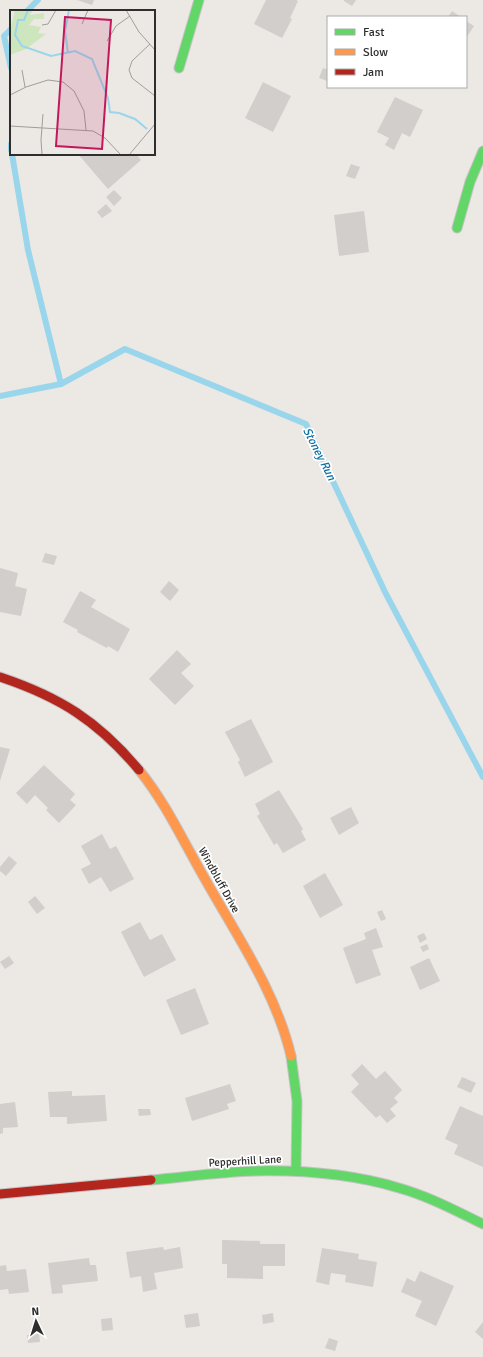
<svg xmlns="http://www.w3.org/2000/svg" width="483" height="1357" font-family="Signika,sans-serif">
  <rect width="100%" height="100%" fill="#ece8e4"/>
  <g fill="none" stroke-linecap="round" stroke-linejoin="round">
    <g stroke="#99d6ec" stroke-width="6">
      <polyline points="27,11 38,0"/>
      <polyline points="11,29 4,36 11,68"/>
      <polyline points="11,144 11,150"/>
      <polyline points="12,154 28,250 61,384"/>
      <polyline points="0,396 61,384 125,349 306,424 386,594 483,777"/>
    </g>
  </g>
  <g fill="#d1cecb">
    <polygon points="77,0 94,0 92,5"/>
    <polygon points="266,0 296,0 298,1 290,18 292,19 282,38 254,24"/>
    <polygon points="344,0 356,0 352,6 344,1"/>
    <polygon points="452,11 461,17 448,17"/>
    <polygon points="466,21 474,26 466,38"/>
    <polygon points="323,68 328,70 327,81 319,78"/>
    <polygon points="263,82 291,96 273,132 245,118"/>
    <polygon points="395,97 423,110 410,137 402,133 394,150 385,145 389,138 377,132"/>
    <polygon points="78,154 136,154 141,160 108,189"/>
    <polygon points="351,164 360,167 355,179 346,176"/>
    <polygon points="114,190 122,198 114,206 106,197"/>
    <polygon points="106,204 112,211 102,218 97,212"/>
    <polygon points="364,211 369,252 339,256 334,215"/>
    <polygon points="45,553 57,556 54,565 42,562"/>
    <polygon points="0,568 18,573 15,586 27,589 21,616 0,612"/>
    <polygon points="169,581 179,590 170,601 160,592"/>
    <polygon points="80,591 96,600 91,607 130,629 118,652 108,646 107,648 77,632 78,630 63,622"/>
    <polygon points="177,650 191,664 181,673 194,686 175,705 149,679"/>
    <polygon points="251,719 273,762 245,777 238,762 240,760 225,732"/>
    <polygon points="0,747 10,749 0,781"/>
    <polygon points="44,765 75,794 70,800 76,805 59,823 46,810 48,808 35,795 27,804 16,793"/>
    <polygon points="279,790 303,829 301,831 306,840 283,853 277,843 274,845 257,816 260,814 255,804"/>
    <polygon points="351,807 359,823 339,835 330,818"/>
    <polygon points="102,834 110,849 116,846 134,879 110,892 101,877 89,884 81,869 91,864 81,846"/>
    <polygon points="9,856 17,863 6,876 0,871 0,867"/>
    <polygon points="325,873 343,905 320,918 303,886"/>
    <polygon points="35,896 45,908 37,914 28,902"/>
    <polygon points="382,910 386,919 381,921 377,912"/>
    <polygon points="140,922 150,940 162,934 176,960 144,977 121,932"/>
    <polygon points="376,928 383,947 372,950 381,975 356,984 343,948 366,939 364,933"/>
    <polygon points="424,933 427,939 420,943 417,936"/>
    <polygon points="427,944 429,949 423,952 420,947"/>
    <polygon points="9,956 14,963 5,969 0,962"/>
    <polygon points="429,958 440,981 420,990 410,967"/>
    <polygon points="195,988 209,1024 181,1035 166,1000"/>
    <polygon points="362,1064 376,1079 385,1071 402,1090 394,1098 398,1102 390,1109 396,1116 387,1123 380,1115 376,1118 351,1092 359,1084 351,1075"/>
    <polygon points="462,1077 476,1083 471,1093 457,1087"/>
    <polygon points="230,1084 236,1101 227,1104 229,1109 192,1121 185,1098"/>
    <polygon points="72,1091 72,1096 105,1095 107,1121 67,1124 67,1117 50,1117 48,1092"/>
    <polygon points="15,1102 18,1127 3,1128 3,1133 0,1134 0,1104"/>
    <polygon points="460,1106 483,1116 483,1167 454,1154 458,1145 445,1139"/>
    <polygon points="138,1109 150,1109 151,1115 139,1116"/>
    <polygon points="222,1240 260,1241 260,1244 285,1244 285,1266 263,1266 263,1279 227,1278 227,1264 222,1264"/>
    <polygon points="163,1247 164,1250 180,1247 183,1268 154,1273 157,1289 143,1292 141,1276 130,1278 126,1252"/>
    <polygon points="322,1248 359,1254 358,1259 377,1262 373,1287 345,1282 346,1275 331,1273 329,1285 316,1282"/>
    <polygon points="89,1258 90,1265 96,1265 98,1281 62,1285 63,1293 52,1294 48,1263"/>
    <polygon points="6,1265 7,1271 26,1269 29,1292 9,1294 8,1289 0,1290 0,1266"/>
    <polygon points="420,1271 454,1286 436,1326 415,1316 422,1301 401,1292 407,1278 415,1282"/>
    <polygon points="198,1313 200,1326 186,1328 184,1315"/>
    <polygon points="273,1313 274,1322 263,1324 262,1315"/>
    <polygon points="112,1318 113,1330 102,1331 101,1319"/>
    <polygon points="483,1322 483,1339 475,1332"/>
    <polygon points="39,1334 40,1342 28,1343 27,1335"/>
    <polygon points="329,1338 338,1341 335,1351 325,1348"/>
  </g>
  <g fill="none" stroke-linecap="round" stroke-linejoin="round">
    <g stroke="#c5c4c5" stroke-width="11">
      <g id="fast">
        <polyline points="179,68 199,0"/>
        <polyline points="457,228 470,182 483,151"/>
        <polyline points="291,1056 297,1101 296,1171"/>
        <path d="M 151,1180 C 186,1177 220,1172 255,1171 C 303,1170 352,1174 399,1188 C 428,1196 456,1211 483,1224"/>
      </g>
    </g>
    <g stroke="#c5c4c5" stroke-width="11">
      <path id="slow" d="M 139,770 C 166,803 184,843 205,879 C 237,936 276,992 291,1056"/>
    </g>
    <g stroke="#c5c4c5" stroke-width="11">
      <g id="jam">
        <path d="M 0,677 C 60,697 98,721 139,770"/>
        <polyline points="0,1194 151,1180"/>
      </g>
    </g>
    <use href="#fast" stroke="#63d668" stroke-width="9"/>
    <use href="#slow" stroke="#ff974d" stroke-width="9"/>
    <use href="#jam" stroke="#b3261e" stroke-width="9"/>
  </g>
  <g text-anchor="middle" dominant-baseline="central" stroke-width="3.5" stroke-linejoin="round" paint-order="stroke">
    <g font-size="11" fill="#2e2e2e" stroke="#fff">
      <text transform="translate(219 880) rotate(61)">Windbluff Drive</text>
      <text transform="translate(245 1161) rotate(-3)">Pepperhill Lane</text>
    </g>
    <g font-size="12" font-style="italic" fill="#0d6fa3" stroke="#fff">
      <text transform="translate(319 454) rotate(63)">Stoney Run</text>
    </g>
  </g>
  <g transform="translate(10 10)">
    <rect width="145" height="145" fill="#ece8e4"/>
    <path d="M 5,0 L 23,0 L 20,5 L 34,3 L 34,9 L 24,9 L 19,15 L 31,17 L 28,23 L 36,24 L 16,39 L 0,45 L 0,20 Z" fill="#cee6be"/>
    <path fill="none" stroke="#99d6ec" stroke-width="2" d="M 18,0 L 14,10 L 8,10 L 5,25 L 12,36 L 41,46 L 65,41 L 82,49 L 98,88 L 100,102 L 109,103 L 125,109 L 137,119M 58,43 L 55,21 L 59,0"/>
    <path fill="none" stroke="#a09e9b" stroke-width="1" d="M 116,0 L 129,22 L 145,40M 72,14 L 78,0M 32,15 L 38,14 L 46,0M 97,31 L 106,16 L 120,6M 140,34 L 122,51 L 119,60 L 122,68 L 145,86M 12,60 L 15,77M 0,85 L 16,77 L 38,70 L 53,72 L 64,81 L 74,101 L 76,120M 0,116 L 83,121 L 95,128 L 111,145M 32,145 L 31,130 L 33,104M 119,145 L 145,114"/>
    <path fill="#c2185b" fill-opacity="0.15" stroke="#c2185b" stroke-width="2" d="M 55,7 L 101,10 L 92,139 L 46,136 Z"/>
    <rect width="145" height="145" fill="none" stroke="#2e2e2e" stroke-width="2"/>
  </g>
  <rect x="327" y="16" width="140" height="72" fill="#ffffff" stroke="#ababab"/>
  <rect x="335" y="29" width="20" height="6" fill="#63d668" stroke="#ababab"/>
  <text x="363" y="36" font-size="12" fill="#2e2e2e">Fast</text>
  <rect x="335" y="49" width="20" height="6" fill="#ff974d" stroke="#ababab"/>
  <text x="363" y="56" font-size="12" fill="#2e2e2e">Slow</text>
  <rect x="335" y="69" width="20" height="6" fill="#b3261e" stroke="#ababab"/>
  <text x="363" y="76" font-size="12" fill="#2e2e2e">Jam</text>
  <g transform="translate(36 1321) rotate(356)" stroke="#ffffff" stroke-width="3" paint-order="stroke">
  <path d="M0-3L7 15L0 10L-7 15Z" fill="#2e2e2e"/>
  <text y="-6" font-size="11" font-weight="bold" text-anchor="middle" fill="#2e2e2e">N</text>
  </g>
</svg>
